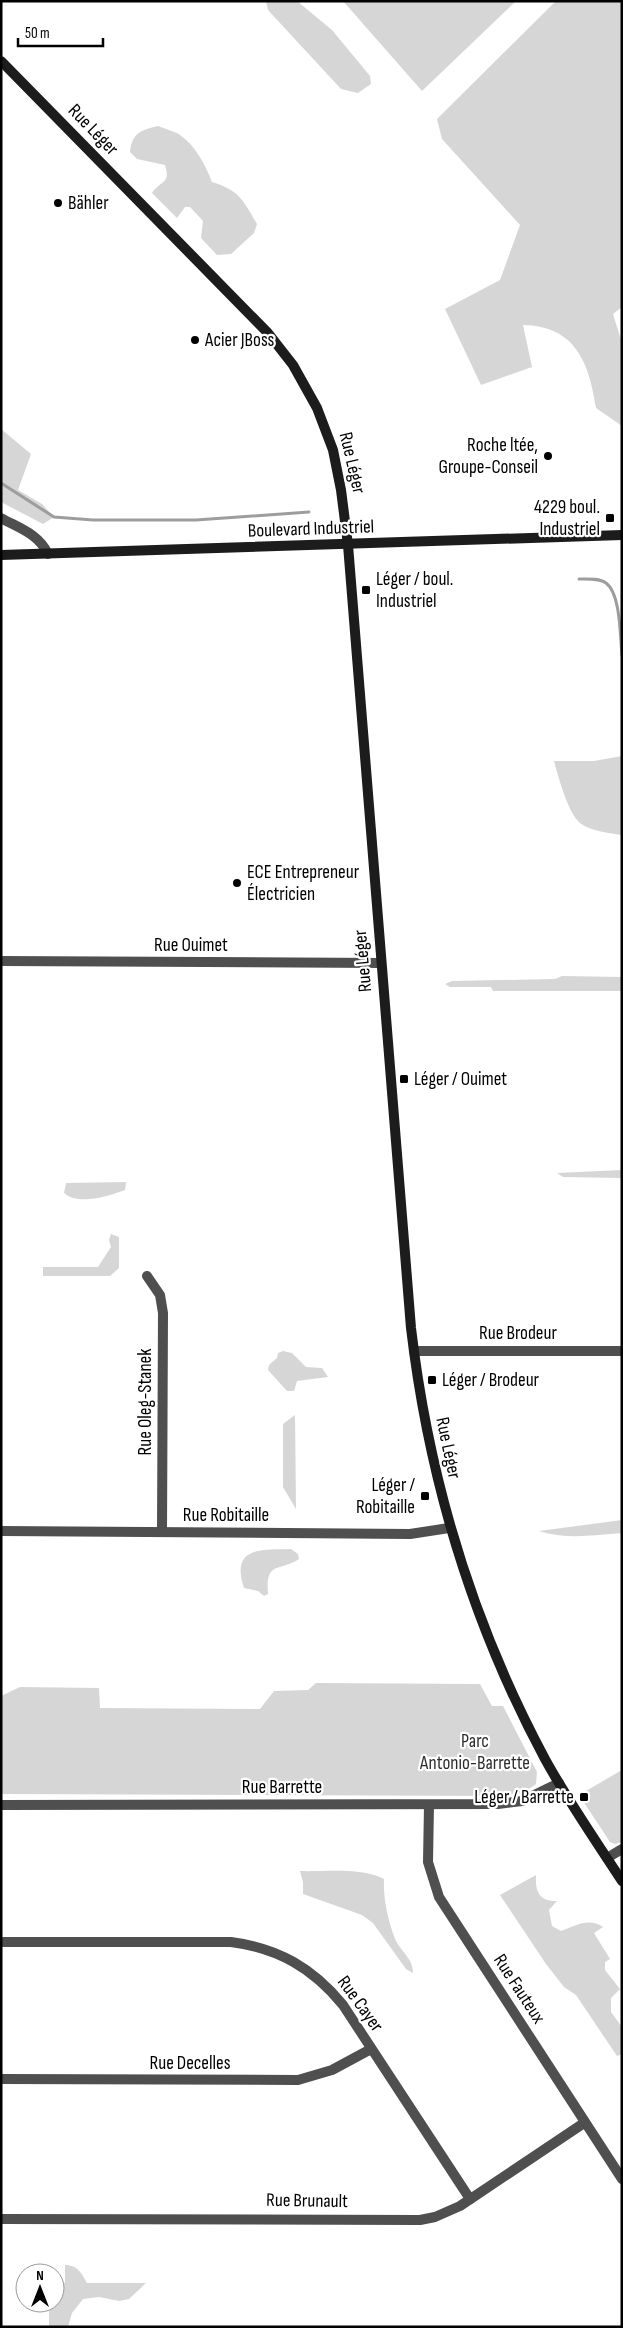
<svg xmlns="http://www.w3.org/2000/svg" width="623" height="2328" font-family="'Sofia Sans Condensed',sans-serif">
  <rect width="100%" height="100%" fill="#fff"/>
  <g fill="#d6d6d6">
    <polygon points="266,1 297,1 332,30 370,76 371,84 358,93 341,89 268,10"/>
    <polygon points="343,1 516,1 422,91"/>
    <path d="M 556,1 L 622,1 L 622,307 L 613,314 L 622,343 L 622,426 L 596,408 C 589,362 575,326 523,325 L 532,367 L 481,385 L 445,309 L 500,280 L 520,225 L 442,139 L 437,119 Z"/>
    <path d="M 158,126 C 165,129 174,131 180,135 C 195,145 206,166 212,182 C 239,190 243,200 257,224 L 254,233 L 231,254 L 217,255 L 201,238 L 203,221 L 190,207 L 185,207 L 177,218 L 152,193 C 161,180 171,184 165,165 L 137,159 L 130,152 C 132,133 141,130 158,126 Z"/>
    <polygon points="1,429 31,454 18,490 42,504 54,517 43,524 1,502"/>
    <path d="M 622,756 L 622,835 C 609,833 590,831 580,823 C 568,813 558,776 554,761 L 594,761 Z"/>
    <polygon points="562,976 622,977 622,991 493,991 491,987 450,987 445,984 452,981 555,979"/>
    <polygon points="622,1170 622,1178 563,1177 557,1173"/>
    <path d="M 126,1182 L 125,1190 C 109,1196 78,1206 64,1193 L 66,1183 Z"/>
    <polygon points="111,1234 119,1237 119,1268 110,1276 43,1276 43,1267 98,1267 111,1247 109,1240"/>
    <polygon points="283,1351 292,1353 306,1367 322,1368 328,1377 297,1381 294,1391 287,1391 268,1370 269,1365 277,1358 278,1353"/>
    <polygon points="295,1415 296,1509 283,1487 283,1424"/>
    <path d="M 622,1520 L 622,1533 C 595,1535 566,1540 539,1531 Z"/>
    <path d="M 291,1549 L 298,1554 L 299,1559 C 280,1572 265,1560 268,1594 L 264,1596 L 258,1591 L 244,1588 C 230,1546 262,1550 291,1549 Z"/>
    <path d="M 316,1683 L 480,1684 L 492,1706 L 503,1706 L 537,1772 L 536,1784 C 526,1793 511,1795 498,1796 L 1,1794 L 1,1696 L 20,1687 L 99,1688 L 100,1708 L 260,1709 L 274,1691 L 308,1690 Z"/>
    <polygon points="622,1770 622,1842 615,1844 610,1842 579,1795"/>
    <path d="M 300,1871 C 326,1872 361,1867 384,1879 C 383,1899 388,1920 395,1939 C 401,1952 413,1958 413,1973 L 406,1969 L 373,1923 L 362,1915 L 303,1894 L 303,1882 Z"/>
    <path d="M 536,1875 C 535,1891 539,1902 557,1901 L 549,1910 L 552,1926 L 561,1931 C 575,1926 589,1917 603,1927 L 594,1933 L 610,1959 L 605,1962 L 605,1970 L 620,1989 L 611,1998 L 611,2012 L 622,2027 L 622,2054 L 617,2056 L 576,1995 L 564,1987 L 546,1964 L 500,1895 Z"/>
    <path d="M 65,2265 C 78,2265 82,2274 87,2283 L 146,2283 L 129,2299 L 119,2301 L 99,2297 L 83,2299 L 72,2313 L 68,2327 L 49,2327 L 49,2303 L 55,2303 L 55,2284 L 65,2283 Z"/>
  </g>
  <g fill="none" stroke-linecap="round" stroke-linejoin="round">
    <g stroke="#9d9d9d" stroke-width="3">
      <polyline points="1,483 54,517 93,520 196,520 309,512"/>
      <path d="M 579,579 C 588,579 599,578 606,583 C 621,594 620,638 622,655"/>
    </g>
    <g stroke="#4f4f4f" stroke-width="10">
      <path d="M 1,518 C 19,528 39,534 48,554"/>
      <polyline points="1,961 381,963"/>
      <polyline points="147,1276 160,1295 163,1313 162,1532"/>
      <polyline points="414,1351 622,1351"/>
      <polyline points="1,1531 410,1534 449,1528"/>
      <polyline points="1,1805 498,1804 522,1801 559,1783"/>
      <polyline points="429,1805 428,1862 439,1897 622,2179"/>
      <polyline points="607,1858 622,1849"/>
      <path d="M 1,1942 L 231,1942 C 278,1948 313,1968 343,2005 L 470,2199"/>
      <polyline points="1,2079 298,2080 332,2070 371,2049"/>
      <polyline points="1,2219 420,2220 435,2217 460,2206 584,2123"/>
    </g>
    <g stroke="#1c1c1c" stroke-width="10">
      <path d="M 1,61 L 268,333 L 293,365 L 317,408 L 333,450 L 341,490 L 348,545 L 411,1328 C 429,1481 472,1623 545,1759 C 568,1801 596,1841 622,1881"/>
      <polyline points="1,555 622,535"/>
    </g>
  </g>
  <g fill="#000" stroke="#fff" stroke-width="2">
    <circle cx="58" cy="203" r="5"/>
    <circle cx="195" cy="340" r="5"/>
    <circle cx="548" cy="456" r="5"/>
    <rect x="605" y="513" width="10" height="10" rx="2.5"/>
    <rect x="361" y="585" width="10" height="10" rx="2.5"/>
    <circle cx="237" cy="883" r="5"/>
    <rect x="399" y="1074" width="10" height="10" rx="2.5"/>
    <rect x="427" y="1375" width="10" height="10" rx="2.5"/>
    <rect x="420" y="1491" width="10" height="10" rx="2.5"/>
    <rect x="579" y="1792" width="10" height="10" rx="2.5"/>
  </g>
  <g text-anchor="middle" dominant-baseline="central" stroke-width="4.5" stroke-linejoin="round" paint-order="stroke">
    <g font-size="19" fill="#000" stroke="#fff">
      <text transform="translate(93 130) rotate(46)">Rue Léger</text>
      <text transform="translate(352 463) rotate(77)">Rue Léger</text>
      <text transform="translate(311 529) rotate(-2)">Boulevard Industriel</text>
      <text x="191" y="945">Rue Ouimet</text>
      <text transform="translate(363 961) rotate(-95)">Rue Léger</text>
      <text x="518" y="1333">Rue Brodeur</text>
      <text transform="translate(145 1402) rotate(-90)">Rue Oleg-Stanek</text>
      <text transform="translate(448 1448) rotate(78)">Rue Léger</text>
      <text x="226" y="1515">Rue Robitaille</text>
      <text x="282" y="1787">Rue Barrette</text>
      <text transform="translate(519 1989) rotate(57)">Rue Fauteux</text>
      <text transform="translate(360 2004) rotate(54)">Rue Cayer</text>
      <text x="190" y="2063">Rue Decelles</text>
      <text transform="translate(307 2201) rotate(1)">Rue Brunault</text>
    </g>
    <g font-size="19" fill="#000" stroke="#fff" text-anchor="start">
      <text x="68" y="203">Bähler</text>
      <text x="205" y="340">Acier JBoss</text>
      <text x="538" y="445" text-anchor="end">Roche ltée,<tspan x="538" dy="22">Groupe-Conseil</tspan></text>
      <text x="600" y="507" text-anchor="end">4229 boul.<tspan x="600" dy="22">Industriel</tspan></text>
      <text x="376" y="579">Léger / boul.<tspan x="376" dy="22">Industriel</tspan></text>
      <text x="247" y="872">ECE Entrepreneur<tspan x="247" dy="22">Électricien</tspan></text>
      <text x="414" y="1079">Léger / Ouimet</text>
      <text x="442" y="1380">Léger / Brodeur</text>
      <text x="415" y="1485" text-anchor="end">Léger /<tspan x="415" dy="22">Robitaille</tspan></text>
      <text x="574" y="1797" text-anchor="end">Léger / Barrette</text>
    </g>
    <g font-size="19" fill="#2d2d2d" stroke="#fff">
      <text x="475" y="1741">Parc<tspan x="475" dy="22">Antonio-Barrette</tspan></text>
    </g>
  </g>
  <rect width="623" height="2328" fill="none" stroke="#000000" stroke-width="5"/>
  <g transform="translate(40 2288)"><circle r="24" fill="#ffffff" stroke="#999999"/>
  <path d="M0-4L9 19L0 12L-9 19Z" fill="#000000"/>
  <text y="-8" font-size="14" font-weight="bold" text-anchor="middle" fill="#000000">N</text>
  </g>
  <path d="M18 38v8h85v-8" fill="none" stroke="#000000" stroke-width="2.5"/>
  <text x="25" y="38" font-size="15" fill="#000000" stroke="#ffffff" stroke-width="4" paint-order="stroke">50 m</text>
</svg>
